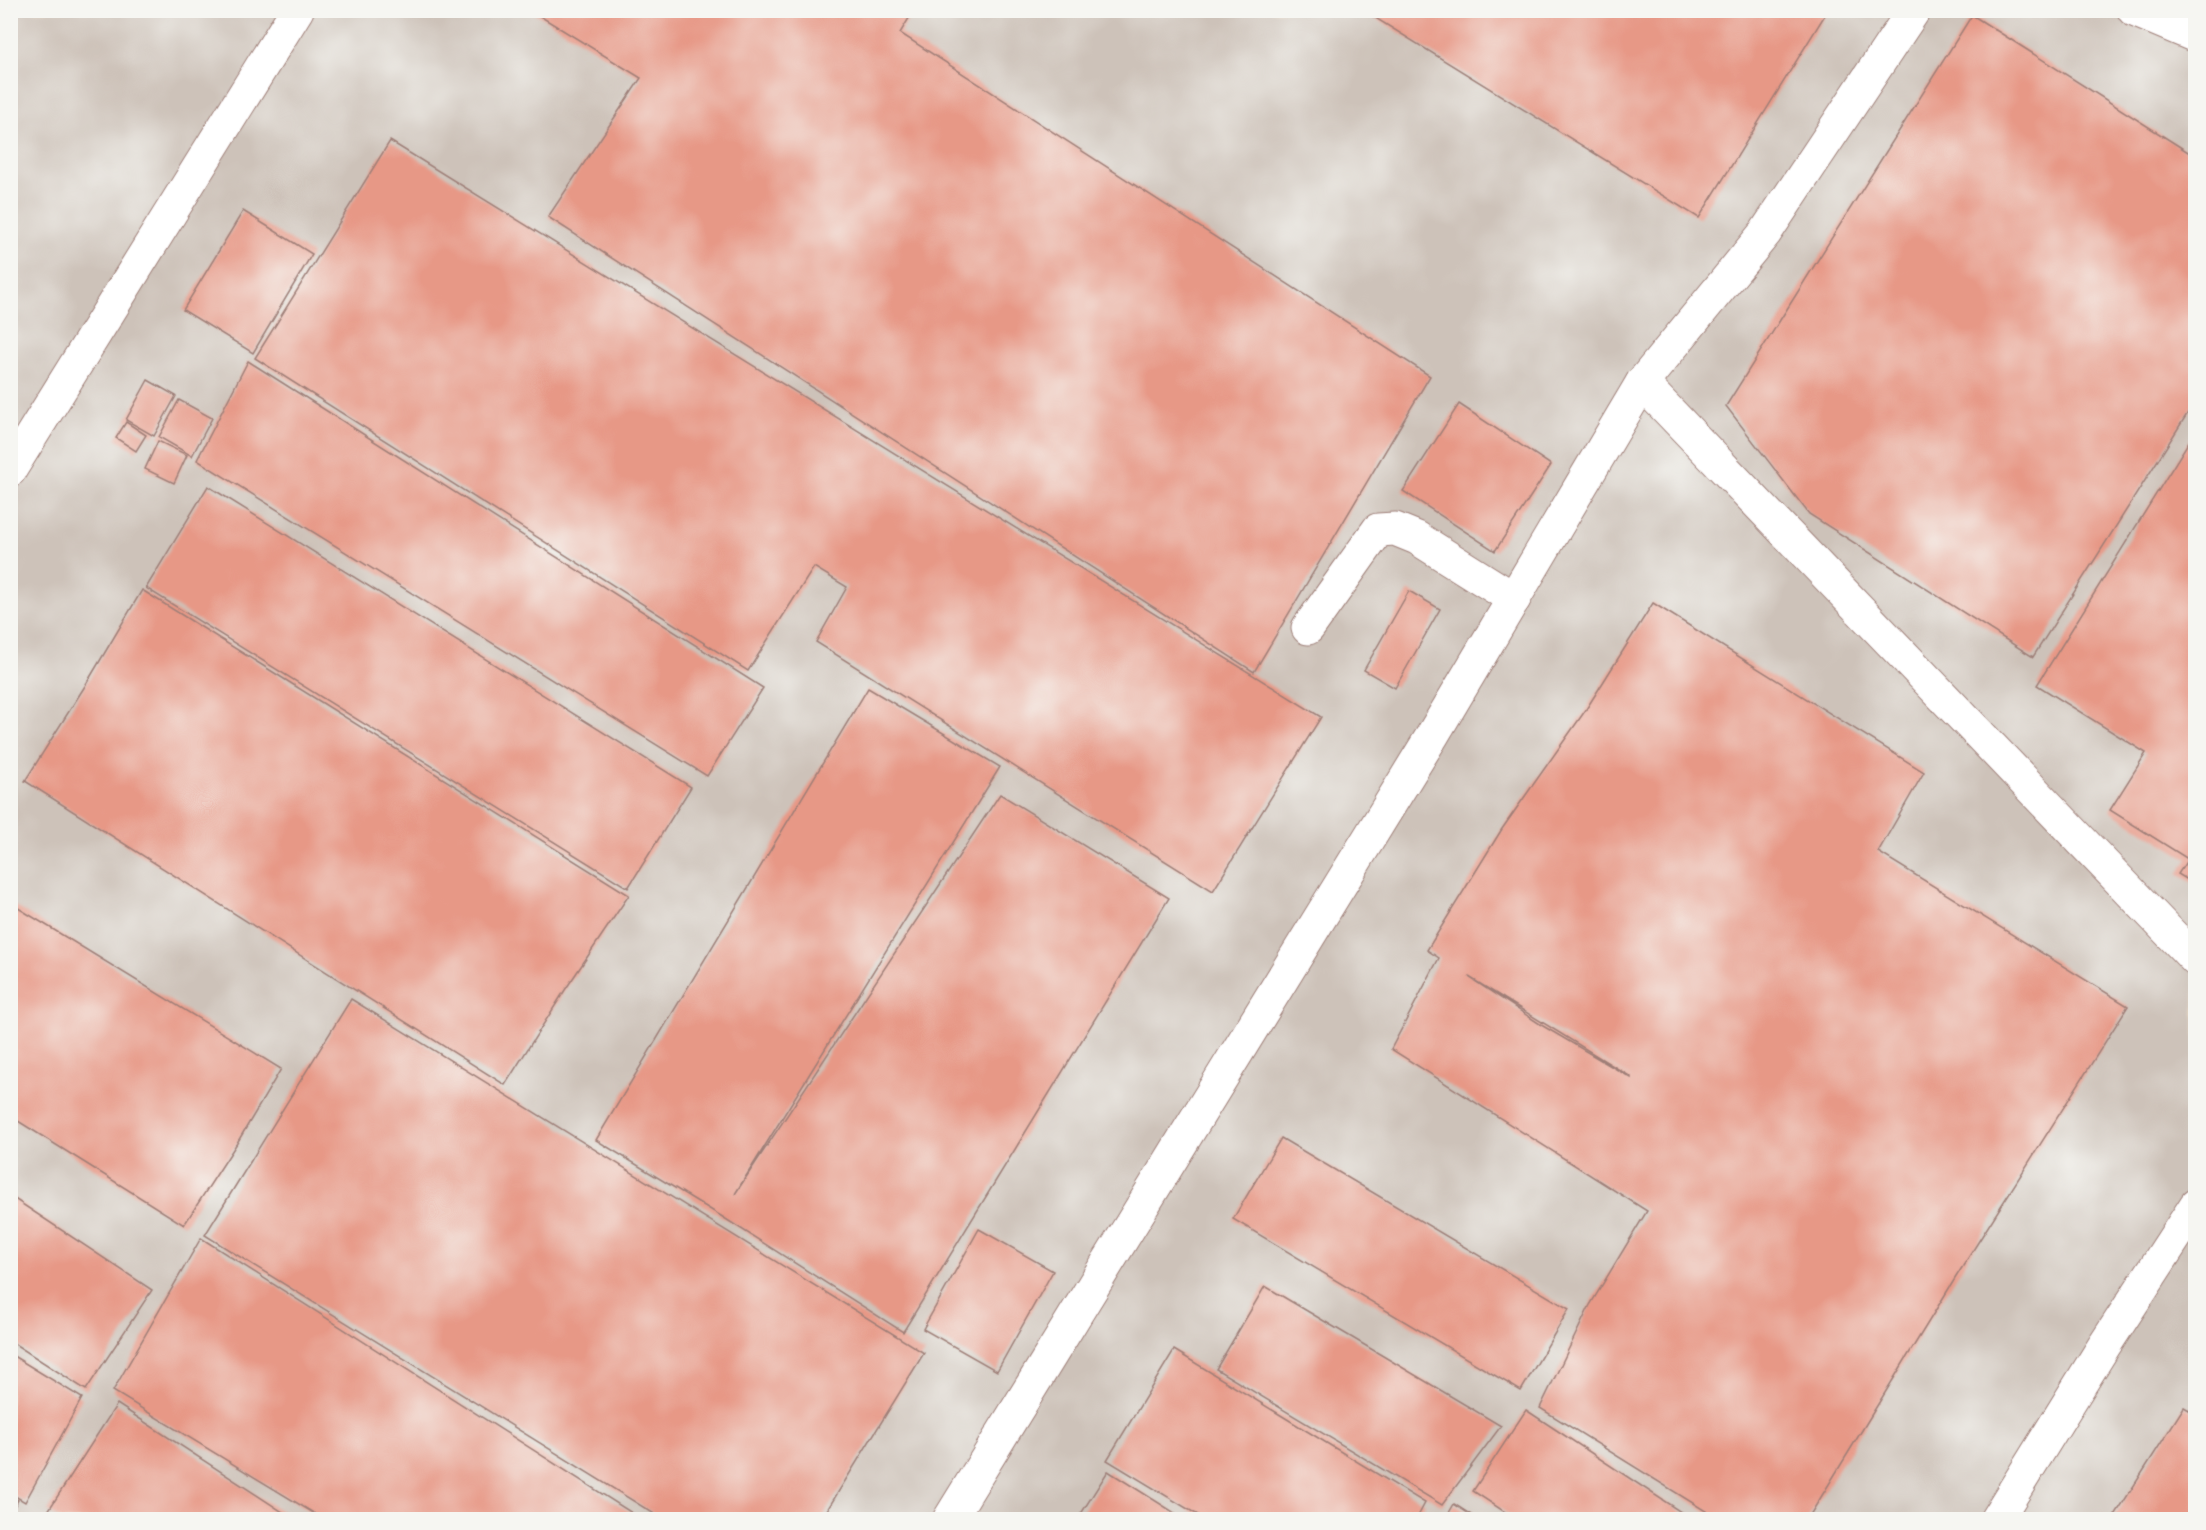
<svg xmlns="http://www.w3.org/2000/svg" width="2206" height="1530" font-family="Dekko,sans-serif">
  <rect width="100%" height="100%" fill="#f6f6f2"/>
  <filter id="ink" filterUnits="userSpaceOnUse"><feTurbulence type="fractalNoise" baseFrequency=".0167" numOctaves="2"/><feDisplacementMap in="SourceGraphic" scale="12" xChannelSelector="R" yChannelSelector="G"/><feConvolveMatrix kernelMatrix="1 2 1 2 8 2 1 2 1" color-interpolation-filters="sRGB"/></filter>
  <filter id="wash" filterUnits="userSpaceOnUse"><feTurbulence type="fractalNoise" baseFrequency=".008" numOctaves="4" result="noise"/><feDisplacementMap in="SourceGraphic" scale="24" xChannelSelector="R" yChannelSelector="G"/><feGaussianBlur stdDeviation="1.35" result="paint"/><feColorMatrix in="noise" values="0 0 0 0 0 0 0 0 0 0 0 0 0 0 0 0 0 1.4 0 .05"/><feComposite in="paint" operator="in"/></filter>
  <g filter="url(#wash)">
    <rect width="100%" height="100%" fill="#f3ddc3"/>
    <rect fill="#cdc2b9" x="11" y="11" width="2184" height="1508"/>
    <g id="blocks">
      <g fill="#e79886" fill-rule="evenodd">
        <polygon points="530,10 914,10 900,33 1430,376 1254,672 548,217 641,78"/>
        <polygon points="1371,10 1828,10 1699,218 1369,14"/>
        <polygon points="1972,15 2196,157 2196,400 2033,657 1809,514 1726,406"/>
        <polygon points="390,141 1321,717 1213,891 816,642 847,587 814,567 748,671 255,358"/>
        <polygon points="243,211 312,254 253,353 183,310"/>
        <polygon points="248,361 763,688 707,776 197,460"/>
        <polygon points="148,380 176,396 154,436 126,420"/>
        <polygon points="179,400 212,418 192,456 159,437"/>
        <polygon points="1459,404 1551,465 1495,551 1403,491"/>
        <polygon points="126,422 146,435 136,451 116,438"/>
        <polygon points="2196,430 2196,885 2178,874 2188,859 2110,810 2146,753 2037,685"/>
        <polygon points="158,441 187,455 174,483 145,469"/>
        <polygon points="208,486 691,787 628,888 146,588"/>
        <polygon points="142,590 629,895 565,990 505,1085 25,781 85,686"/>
        <polygon points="1409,591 1440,609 1395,688 1364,670"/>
        <path d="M 1653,603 L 1924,772 L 1878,852 L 2128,1006 L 1956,1277 L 1807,1520 L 1720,1520 L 1540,1408 L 1590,1305 L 1647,1211 L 1391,1049 L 1439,958 L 1427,950 L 1502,829 L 1585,711 ZM 1469,977 L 1631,1077 L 1631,1078 L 1543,1026 Z"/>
        <polygon points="868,688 1000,767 735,1194 1000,794 1169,898 903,1332 721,1216 596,1140"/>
        <polygon points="10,903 281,1069 237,1143 184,1225 10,1116"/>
        <polygon points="351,999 924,1353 821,1520 664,1520 205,1235"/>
        <polygon points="1281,1138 1569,1309 1521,1391 1233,1219"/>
        <polygon points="10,1196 152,1290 86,1390 10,1341"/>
        <polygon points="979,1229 1053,1271 997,1371 923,1329"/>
        <polygon points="201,1238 643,1520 325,1520 113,1391"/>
        <polygon points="1265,1286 1501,1426 1442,1505 1216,1369"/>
        <polygon points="1174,1350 1425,1503 1416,1520 1206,1520 1107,1460"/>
        <polygon points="10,1354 82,1398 25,1502 10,1493"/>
        <polygon points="117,1404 295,1520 61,1520 48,1511"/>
        <polygon points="2184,1407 2196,1414 2196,1520 2112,1520"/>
        <polygon points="1526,1410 1693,1520 1517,1520 1473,1491"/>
        <polygon points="1108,1471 1186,1520 1077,1520"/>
        <polygon points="10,1496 18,1500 10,1513"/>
        <polygon points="1454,1504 1479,1520 1445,1520"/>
      </g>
    </g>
  </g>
  <g filter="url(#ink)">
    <use href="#blocks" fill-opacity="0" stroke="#9e7e77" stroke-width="1.5"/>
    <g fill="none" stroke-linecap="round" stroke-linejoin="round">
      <g stroke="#9e7e77" stroke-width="35">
        <g id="minor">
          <polyline points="2134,10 2196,36"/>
          <polyline points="1642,383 2196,960"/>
          <polyline points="10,470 297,10"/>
          <polyline points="1308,628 1378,530 1395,529 1417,538 1514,599"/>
          <polyline points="949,1520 1432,736 1642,383 1765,233 1914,10"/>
          <polyline points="1996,1520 2104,1346 2196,1205"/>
        </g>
      </g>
      <use href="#minor" stroke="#fff" stroke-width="33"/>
    </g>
  </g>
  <rect width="2206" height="1530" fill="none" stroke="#f6f6f2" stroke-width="36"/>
</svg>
